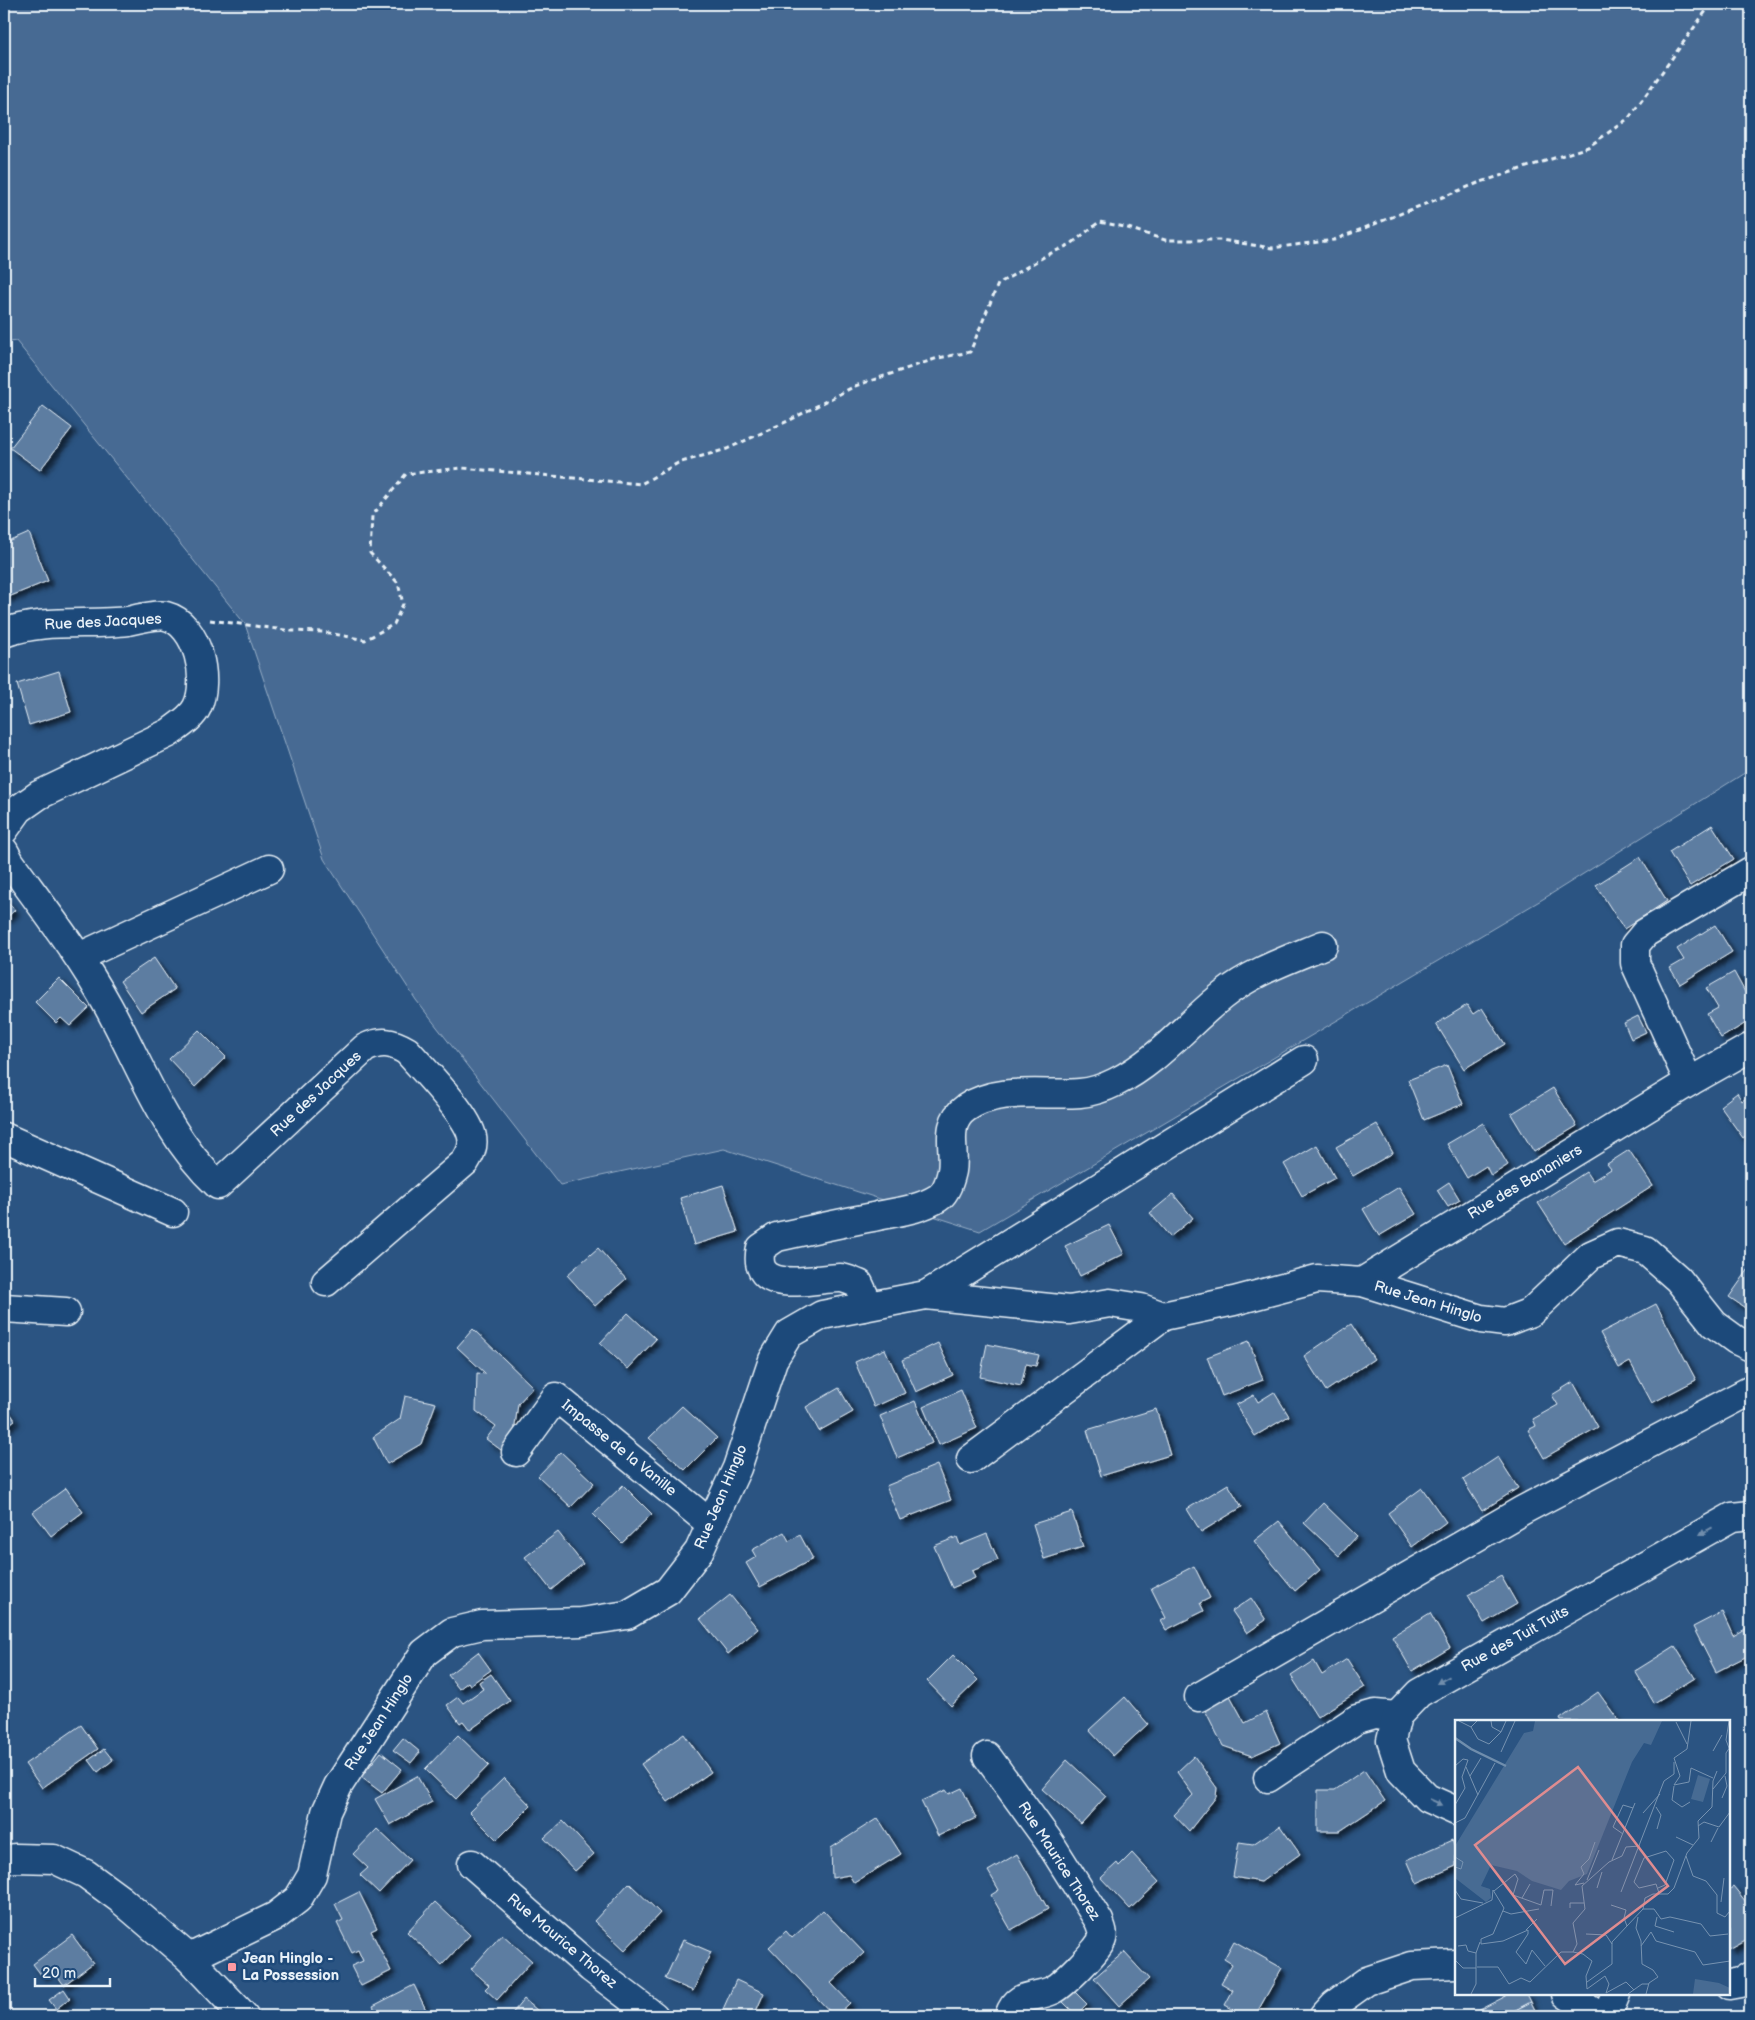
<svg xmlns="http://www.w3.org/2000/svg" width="1755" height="2020" font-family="'Balsamiq Sans',sans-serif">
  <defs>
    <filter id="shadow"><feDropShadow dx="4.5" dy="4.5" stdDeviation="2.5" flood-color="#0009"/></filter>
  </defs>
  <rect width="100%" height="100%" fill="#2b5482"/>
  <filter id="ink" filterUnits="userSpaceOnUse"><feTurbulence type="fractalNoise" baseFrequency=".02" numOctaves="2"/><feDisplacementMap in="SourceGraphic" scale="10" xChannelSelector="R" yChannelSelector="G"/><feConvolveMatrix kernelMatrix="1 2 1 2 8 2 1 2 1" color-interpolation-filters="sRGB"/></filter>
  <g filter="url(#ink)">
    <polygon fill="#476b93" stroke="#98aec6" points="4,4 1751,4 1751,769 1548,896 980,1231 724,1149 560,1185 416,1000 324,859 245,624 16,341 4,343"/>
    <g fill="#5d7da1" stroke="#e8f1f8" filter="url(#shadow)">
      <polygon points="43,406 72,428 40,470 10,448"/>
      <polygon points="29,533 48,581 6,598 4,593 4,544"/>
      <polygon points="59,671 71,712 29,725 17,684"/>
      <polygon points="1712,825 1734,859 1690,886 1669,852"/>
      <polygon points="1640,857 1667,901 1624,929 1596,885"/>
      <polygon points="4,898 15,910 4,920"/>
      <polygon points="1715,925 1732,952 1680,984 1670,968 1684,960 1677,949"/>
      <polygon points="154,958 175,989 141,1012 120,981"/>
      <polygon points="1734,972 1751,1003 1751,1020 1721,1038 1707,1014 1718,1008 1706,988"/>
      <polygon points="59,978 89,1008 70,1026 61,1018 56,1023 35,1002"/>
      <polygon points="1467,1005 1473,1014 1482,1008 1505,1044 1464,1069 1436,1024"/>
      <polygon points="1638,1016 1646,1032 1631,1039 1624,1023"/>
      <polygon points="199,1030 226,1057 195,1087 169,1059"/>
      <polygon points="1447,1065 1463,1104 1424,1120 1408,1080"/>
      <polygon points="1553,1088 1577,1126 1534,1152 1511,1114"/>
      <polygon points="1737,1093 1742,1101 1751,1095 1751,1132 1743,1138 1720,1106"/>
      <polygon points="1483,1123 1508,1165 1491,1176 1486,1166 1467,1178 1447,1144"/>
      <polygon points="1377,1124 1393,1153 1353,1176 1336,1147"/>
      <polygon points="1317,1145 1335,1178 1302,1196 1284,1164"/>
      <polygon points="1629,1150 1653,1186 1564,1243 1538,1203 1586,1172 1592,1181 1611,1169 1607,1164"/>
      <polygon points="1449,1182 1460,1200 1448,1207 1437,1190"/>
      <polygon points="723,1185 738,1232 694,1245 680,1198"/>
      <polygon points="1399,1187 1416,1214 1379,1236 1363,1209"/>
      <polygon points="1173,1194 1193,1218 1170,1237 1150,1213"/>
      <polygon points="1109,1225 1124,1254 1080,1276 1065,1246"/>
      <polygon points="598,1248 626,1279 595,1306 567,1275"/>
      <polygon points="1751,1266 1751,1312 1729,1297"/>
      <polygon points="1656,1304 1696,1380 1652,1403 1630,1362 1619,1368 1600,1333"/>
      <polygon points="628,1313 656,1339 628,1369 600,1343"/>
      <polygon points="1351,1324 1374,1359 1326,1391 1304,1356"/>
      <polygon points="473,1329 533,1387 518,1404 514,1433 501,1450 486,1439 496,1426 476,1411 477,1373 486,1374 457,1347"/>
      <polygon points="1249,1341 1263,1380 1222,1396 1207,1357"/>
      <polygon points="938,1343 953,1375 916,1392 902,1360"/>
      <polygon points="987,1344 1039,1355 1036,1366 1026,1364 1021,1386 980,1377"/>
      <polygon points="885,1349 905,1393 874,1407 855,1362"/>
      <polygon points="1573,1382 1598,1427 1544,1458 1528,1430 1536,1426 1533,1419 1558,1405 1552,1395"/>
      <polygon points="839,1388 853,1412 819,1431 806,1407"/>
      <polygon points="961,1390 977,1428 939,1445 923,1407"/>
      <polygon points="1274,1392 1289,1416 1255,1436 1236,1405 1254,1395 1258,1402"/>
      <polygon points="405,1396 436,1403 421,1444 387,1464 373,1437 400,1419"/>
      <polygon points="915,1401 932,1443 897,1458 880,1416"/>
      <polygon points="4,1404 15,1420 4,1428"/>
      <polygon points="682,1406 717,1438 685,1470 649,1438"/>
      <polygon points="1156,1409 1170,1455 1101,1476 1087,1430"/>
      <polygon points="561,1452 594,1483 571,1507 538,1476"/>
      <polygon points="1498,1457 1518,1488 1482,1511 1463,1480"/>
      <polygon points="937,1465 951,1500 900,1520 886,1486"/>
      <polygon points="1228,1484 1242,1507 1201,1532 1187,1509"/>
      <polygon points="623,1485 652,1514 622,1543 593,1514"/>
      <polygon points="66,1488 83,1512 51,1536 33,1512"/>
      <polygon points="1422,1488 1446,1522 1412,1547 1388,1513"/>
      <polygon points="1323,1503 1357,1536 1339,1556 1304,1523"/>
      <polygon points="1072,1512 1083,1547 1044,1559 1033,1524"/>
      <polygon points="1279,1521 1320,1570 1295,1591 1254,1541"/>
      <polygon points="558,1532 583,1564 551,1590 525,1557"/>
      <polygon points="784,1532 789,1541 800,1535 813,1559 760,1587 746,1563 756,1557 752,1550"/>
      <polygon points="987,1534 998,1560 972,1571 975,1578 952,1588 934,1546 957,1537 960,1545"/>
      <polygon points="1194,1566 1210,1598 1200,1603 1204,1611 1166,1630 1161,1621 1166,1618 1151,1588"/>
      <polygon points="1501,1576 1517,1604 1484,1623 1468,1595"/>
      <polygon points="730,1595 758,1629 728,1654 700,1619"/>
      <polygon points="1251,1598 1266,1620 1247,1633 1232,1611"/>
      <polygon points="1722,1612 1733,1636 1749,1627 1751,1632 1751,1654 1716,1672 1693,1627"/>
      <polygon points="1430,1613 1450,1648 1412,1671 1392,1636"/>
      <polygon points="1675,1646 1695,1678 1654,1703 1635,1671"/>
      <polygon points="478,1652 491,1670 470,1685 468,1682 459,1689 448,1675"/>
      <polygon points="953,1655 978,1680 951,1706 927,1681"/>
      <polygon points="1347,1659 1365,1687 1317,1717 1291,1676 1314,1661 1322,1675"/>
      <polygon points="491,1674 510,1701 470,1730 463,1721 460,1723 447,1705 458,1697 463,1703 483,1689 479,1682"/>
      <polygon points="1228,1692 1245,1723 1266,1712 1280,1743 1252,1756 1223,1746 1203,1706"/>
      <polygon points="1598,1692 1619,1721 1561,1721 1560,1719"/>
      <polygon points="1125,1697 1148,1724 1113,1756 1089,1730"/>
      <polygon points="81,1725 98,1749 42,1788 25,1764"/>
      <polygon points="684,1734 711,1772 668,1802 641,1764"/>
      <polygon points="458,1735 489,1765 456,1799 425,1769"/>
      <polygon points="403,1738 420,1752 411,1763 393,1750"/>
      <polygon points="104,1749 113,1760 98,1772 89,1760"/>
      <polygon points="381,1752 402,1769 382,1793 361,1777"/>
      <polygon points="1194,1756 1217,1788 1216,1797 1189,1831 1174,1815 1193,1795 1177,1772"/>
      <polygon points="1067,1760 1106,1796 1081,1824 1042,1789"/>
      <polygon points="1364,1770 1385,1801 1340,1831 1318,1831 1318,1790 1335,1790"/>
      <polygon points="417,1776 432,1802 390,1825 375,1799"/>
      <polygon points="504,1778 531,1806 497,1840 469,1812"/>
      <polygon points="962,1788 976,1818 938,1836 921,1801 946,1790 949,1794"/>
      <polygon points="878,1818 901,1854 854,1883 849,1875 832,1878 831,1848"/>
      <polygon points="563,1821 594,1854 575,1871 544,1838"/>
      <polygon points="1280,1826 1300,1854 1261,1882 1233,1877 1239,1842 1253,1844"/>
      <polygon points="377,1829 410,1860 379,1893 360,1875 368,1868 353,1854"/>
      <polygon points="1452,1840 1456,1851 1456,1866 1417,1883 1407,1860"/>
      <polygon points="1132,1853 1159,1882 1130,1909 1101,1878 1117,1863 1119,1866"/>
      <polygon points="1017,1854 1048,1909 1011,1930 991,1895 999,1890 988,1871"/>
      <polygon points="629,1883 660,1913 625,1950 594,1921"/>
      <polygon points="1733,1887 1751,1909 1751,1938 1729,1950 1729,1890"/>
      <polygon points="359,1892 377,1928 371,1931 391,1971 361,1986 351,1966 363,1961 358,1950 352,1953 337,1923 343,1920 335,1904"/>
      <polygon points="435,1902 470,1935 442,1965 407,1932"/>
      <polygon points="823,1910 864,1953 831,1983 850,2003 836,2016 834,2016 769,1947 786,1931 792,1938"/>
      <polygon points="502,1934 532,1961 497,2000 485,1989 489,1985 471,1969"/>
      <polygon points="72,1935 93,1963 64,1985 52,1969 42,1976 33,1964"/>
      <polygon points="683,1940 711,1952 693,1991 665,1979"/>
      <polygon points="1234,1941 1282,1968 1255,2016 1245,2016 1225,2005 1233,1990 1221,1983 1232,1964 1224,1959"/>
      <polygon points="1124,1952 1149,1979 1119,2006 1094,1978"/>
      <polygon points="736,1980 764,1993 754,2016 720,2016"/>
      <polygon points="414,1985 429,2016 378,2016 373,2006"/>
      <polygon points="64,1989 70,1998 56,2009 49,2000"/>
      <polygon points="1073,1990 1087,2004 1076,2015 1062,2001"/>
      <polygon points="1510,1994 1527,1994 1531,2002 1504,2016 1477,2016 1475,2012"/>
      <polygon points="524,1999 544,2016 510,2016"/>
      <polygon points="1531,2002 1538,2016 1504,2016"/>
    </g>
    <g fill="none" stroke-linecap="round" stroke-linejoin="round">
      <g stroke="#e8f1f8" stroke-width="31">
        <g id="minor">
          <path d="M 4,633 C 43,618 87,626 128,621 C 136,619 158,614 166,616 C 198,624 210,680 197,707 C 192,718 178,726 169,733 L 39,795 L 19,809 L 4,830"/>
          <path d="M 4,851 L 10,862 C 44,909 80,955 108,1006 C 142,1068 166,1137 218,1185 L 365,1048 C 381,1040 392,1042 407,1051 C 423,1069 469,1116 472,1137 C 474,1147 470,1154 465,1162 L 326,1282"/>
          <polyline points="79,957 269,869"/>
          <polyline points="1689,1082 1635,963 1635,945 1645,933 1751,871"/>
          <polyline points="4,1137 173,1212"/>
          <polyline points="1362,1282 1689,1082 1751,1047"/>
          <polyline points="926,1295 1304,1060"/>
          <path d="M 862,1307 L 865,1297 L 859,1284 C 853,1282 846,1278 840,1278 C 813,1278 750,1297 761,1248 L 777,1237 C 809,1230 841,1223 873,1217 C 895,1212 919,1210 938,1198 C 946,1193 950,1180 952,1171 C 956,1150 943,1124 966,1108 C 998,1086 1045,1096 1080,1093 C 1092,1092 1106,1087 1116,1082 C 1157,1062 1187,1024 1222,996 C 1252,972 1287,960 1323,945"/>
          <polyline points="4,1308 66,1312"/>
          <polyline points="516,1452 556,1397 711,1524"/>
          <polyline points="971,1459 1163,1316"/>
          <polyline points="1199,1697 1523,1510 1751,1390"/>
          <path d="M 987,1756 L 1050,1843 L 1099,1921 C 1101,1927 1104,1932 1102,1939 C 1099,1950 1063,1985 1053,1990 C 1035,1999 1017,1991 1009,2016"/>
          <polyline points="1268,1778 1357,1719 1375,1714 1397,1716"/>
          <polyline points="1456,1811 1427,1798 1401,1771 1391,1740 1397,1716 1419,1693 1732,1517 1751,1515"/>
          <polyline points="472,1864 591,1968 654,2016"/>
          <polyline points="189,1958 276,1916 298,1899 312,1875 326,1812 338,1786 424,1653 452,1632 482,1625 581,1622 627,1615 668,1591 699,1551 711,1524 737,1468 773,1360 789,1334 822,1315 926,1295 1069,1310 1110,1303 1141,1308 1163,1316 1234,1301 1317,1279 1362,1282 1481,1319 1505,1322 1531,1312 1591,1255 1618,1243 1645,1250 1678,1279 1714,1324 1736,1340 1751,1347"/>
          <polyline points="1729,1985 1740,1983 1751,1976"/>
          <polyline points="1607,2016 1616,1994"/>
        </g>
      </g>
      <g stroke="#e8f1f8" stroke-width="31">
        <g id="tertiary">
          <polyline points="4,1860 15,1858 54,1859 86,1874 120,1899 189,1958 244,2016"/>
          <polyline points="1566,1994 1599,2016"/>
          <polyline points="1324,2016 1335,2004 1367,1981 1412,1966 1456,1964"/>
        </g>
      </g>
      <polyline stroke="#e8f1f8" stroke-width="3" stroke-dasharray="5 4" stroke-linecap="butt" points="210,620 292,631 324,632 365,640 394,624 403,604 398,583 370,553 372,516 406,474 462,468 641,484 678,463 727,449 790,420 855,386 938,358 970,352 998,284 1047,255 1071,244 1099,222 1125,227 1165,240 1221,240 1272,248 1334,240 1478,183 1588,147 1629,118 1711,4"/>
      <use href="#minor" stroke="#1f4a7a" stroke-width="28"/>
      <use href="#tertiary" stroke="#1f4a7a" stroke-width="28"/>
    </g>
    <defs><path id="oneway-solid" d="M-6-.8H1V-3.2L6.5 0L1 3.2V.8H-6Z" transform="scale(1.25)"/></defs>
    <g fill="#6f8dac">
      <use href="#oneway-solid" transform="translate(1706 1531) rotate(151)"/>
      <use href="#oneway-solid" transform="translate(1443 1680) rotate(151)"/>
      <use href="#oneway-solid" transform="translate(1436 1802) rotate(25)"/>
    </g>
  </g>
  <rect fill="#ff9aa2" stroke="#1f4a7a" stroke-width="2" x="227" y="1962" width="10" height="10" rx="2.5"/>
  <g text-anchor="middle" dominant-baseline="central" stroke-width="5" stroke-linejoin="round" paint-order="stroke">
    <g font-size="15" fill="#e8f1f8" stroke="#1f4a7a">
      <text transform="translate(103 622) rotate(-3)">Rue des Jacques</text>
      <text transform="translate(316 1094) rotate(-43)">Rue des Jacques</text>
      <text transform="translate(1525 1182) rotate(-31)">Rue des Bananiers</text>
      <text transform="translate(1428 1302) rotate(17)">Rue Jean Hinglo</text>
      <text transform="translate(619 1448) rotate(39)">Impasse de la Vanille</text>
      <text transform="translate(721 1497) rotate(-67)">Rue Jean Hinglo</text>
      <text transform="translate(1515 1639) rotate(-29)">Rue des Tuit Tuits</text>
      <text transform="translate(379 1722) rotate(-57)">Rue Jean Hinglo</text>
      <text transform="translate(1059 1861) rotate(57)">Rue Maurice Thorez</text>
      <text transform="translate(562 1941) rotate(40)">Rue Maurice Thorez</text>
    </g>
    <g font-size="15" font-weight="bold" fill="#e8f1f8" stroke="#1f4a7a" text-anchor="start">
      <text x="242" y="1958">Jean Hinglo -<tspan x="242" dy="17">La Possession</tspan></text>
    </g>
  </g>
  <g transform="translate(1455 1720)">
    <rect width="275" height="275" fill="#2b5482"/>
    <path d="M 80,1 L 207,1 L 196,25 L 189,23 L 177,42 L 132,154 L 114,161 L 106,170 L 77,161 L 62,151 L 36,145 L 26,166 L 35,169 L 36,178 L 31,182 L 0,158 L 0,126 L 69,13 L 78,11 ZM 243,55 L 255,59 L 248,82 L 236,79 ZM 240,259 L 264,263 L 275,268 L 275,274 L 238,274 Z" fill="#476b93"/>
    <path fill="none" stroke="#708ead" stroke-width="2.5" d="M 0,18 L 16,29 L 51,46"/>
    <path fill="none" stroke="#7793b1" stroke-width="1" d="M 4,1 L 16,7 L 22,1M 36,1 L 37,7 L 46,12M 236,1 L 232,29 L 219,38 L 225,56 L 219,65 L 234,62 L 236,48 L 258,58M 274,1 L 271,20 L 274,28M 221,2 L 232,24M 16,7 L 23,19 L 34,24 L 46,12 L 51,1M 258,31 L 267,15M 46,32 L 60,1M 0,46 L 8,39 L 13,40 L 7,57 L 10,68 L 0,85M 11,47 L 23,75M 15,56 L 26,38M 219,66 L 217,80 L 227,87 L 235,82M 258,69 L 271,53 L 271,33 L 275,27M 267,78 L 272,66 L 270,56M 201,87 L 206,95 L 202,109M 188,93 L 205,74M 0,103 L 10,98 L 40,43M 243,106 L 249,102 L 264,107 L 275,92M 168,114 L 158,107 L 168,85 L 178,88M 221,117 L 238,125M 256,122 L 263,108M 231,136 L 238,156 L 251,161 L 262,175 L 262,193 L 270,197 L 275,191M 0,137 L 8,142 L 6,149 L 0,147M 157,140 L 180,83M 132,160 L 144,130M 129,163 L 120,165 L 129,154 L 126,147 L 134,139 L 140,122M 142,168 L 147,152M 203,168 L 210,165 L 219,140 L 211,131 L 189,138 L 179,162 L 184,168 L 201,164 L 204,173M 0,170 L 6,179 L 28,183M 39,171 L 60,154 L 63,159 L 58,175 L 86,185 L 89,170 L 98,170 L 96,186M 166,172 L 209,61 L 219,54 L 219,42M 67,178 L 75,164M 266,182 L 269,158M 156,185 L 171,190 L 169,198 L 172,206M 115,188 L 115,183 L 129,183M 188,189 L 199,189 L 206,199 L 215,197 L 246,204 L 255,216 L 273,214M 48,191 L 56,194 L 84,189M 183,197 L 181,208 L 186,221 L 187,244 L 198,250 L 203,257 L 194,263 L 191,274M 202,197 L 200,206 L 219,212M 0,198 L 37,180 L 38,170 L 49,188 L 38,214 L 26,219 L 26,224 L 48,221 L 73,210 L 73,214 L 61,232 L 71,244 L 77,230 L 90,246M 71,210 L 82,199M 131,214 L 151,215 L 157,224M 3,226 L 11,225 L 13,231 L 21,233M 186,226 L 196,212 L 201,221 L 240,232 L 248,245 L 275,241M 118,232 L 122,224 L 118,203 L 130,189 L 127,166 L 154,142 L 167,136 L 171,127 L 185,126M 0,240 L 8,248 L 21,248M 22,247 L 43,247 L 54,264 L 66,258 L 75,262 L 106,232 L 118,232 L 128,234 L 137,241 L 131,256 L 132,269 L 150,256 L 154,264 L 151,273 L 171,262 L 179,270M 132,262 L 157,244 L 157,222 L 188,189 L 190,178 L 198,174 L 213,174 L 219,168 L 232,133 L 244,118 L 243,101 L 257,87 L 258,61 L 262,51M 16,274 L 21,264 L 21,233 L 25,222M 173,274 L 187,264 L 194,264"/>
    <path fill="#df8c90" fill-opacity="0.15" stroke="#df8c90" stroke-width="2.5" d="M 123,47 L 213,166 L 110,244 L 20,125 Z"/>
    <rect width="275" height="275" fill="none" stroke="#e8f1f8" stroke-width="2.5"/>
  </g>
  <rect width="1755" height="2020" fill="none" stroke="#1f4a7a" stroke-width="20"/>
  <rect x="10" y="10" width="1735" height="2000" fill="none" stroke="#e8f1f8" stroke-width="2" filter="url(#ink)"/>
  <path d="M35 1978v8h75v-8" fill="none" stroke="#e8f1f8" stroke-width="2.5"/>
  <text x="42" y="1978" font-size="15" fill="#e8f1f8" stroke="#1f4a7a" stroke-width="4" paint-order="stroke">20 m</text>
</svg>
